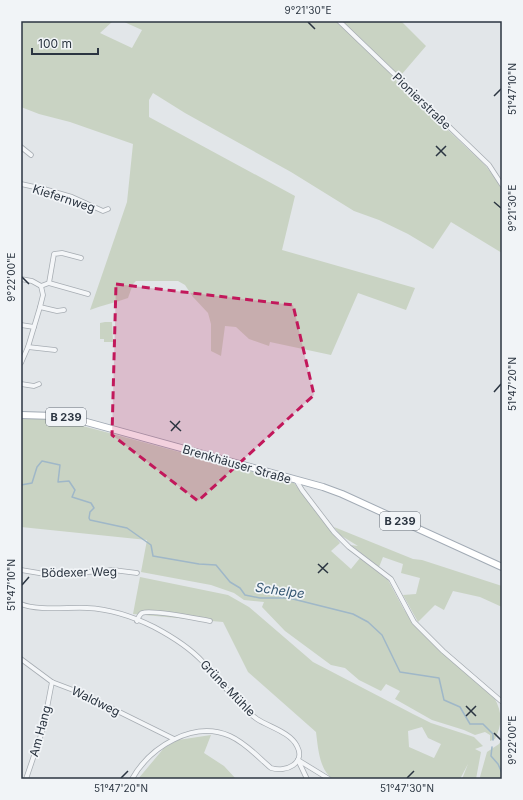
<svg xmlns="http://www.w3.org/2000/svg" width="523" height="800" font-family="Inter,sans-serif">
  <rect width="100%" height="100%" fill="#e2e6e9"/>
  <g fill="#c9d3c3" fill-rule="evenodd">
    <path d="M 21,21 L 113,21 L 100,33 L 132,48 L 142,30 L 122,21 L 401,21 L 426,46 L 396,81 L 485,165 L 498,182 L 502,189 L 502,253 L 451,222 L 433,249 L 408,234 L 379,220 L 354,211 L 291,172 L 185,113 L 153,93 L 149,100 L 149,117 L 295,196 L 282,250 L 415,288 L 406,310 L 358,293 L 331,355 L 270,342 L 269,346 L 249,339 L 236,327 L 225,326 L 221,356 L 211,351 L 211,324 L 208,313 L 193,297 L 185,285 L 178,281 L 136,281 L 133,284 L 128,298 C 115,303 102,305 90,310 L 127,202 L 133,144 L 70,122 L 39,114 L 21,107 Z"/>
    <polygon points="105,322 112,322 113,342 104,342 104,339 100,339 100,323"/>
    <path d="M 21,419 L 56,419 L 113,434 L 294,483 L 340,543 L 331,551 L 351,569 L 360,558 L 388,580 L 403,608 L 413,623 L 494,697 C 502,712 503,723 495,739 L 490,741 L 490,735 L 485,732 L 475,735 L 464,730 L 432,720 L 395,699 L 400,691 L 386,684 L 381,691 L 359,680 L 345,668 L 331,665 L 285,631 L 262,607 L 264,602 L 244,600 L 234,593 L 211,585 L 141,572 L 147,540 L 21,527 Z"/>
    <polygon points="334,527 413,559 422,560 502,586 502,607 480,597 453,591 444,610 435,605 418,622 403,595 416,594 420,578 401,573 403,564 383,557 379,567 351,545 358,546 340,535"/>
    <path d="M 140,577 L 228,595 L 249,607 L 313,662 L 413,714 L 431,723 L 474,737 L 483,746 L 475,749 L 481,752 L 476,779 L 462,779 L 468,764 L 460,779 L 333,779 C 319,770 318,747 316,732 L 248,672 L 223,622 L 133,614 ZM 422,727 L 428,738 L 441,744 L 434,758 L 409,747 L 408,731 Z"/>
    <polygon points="211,735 204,753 224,766 236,779 138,779 164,748 178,740"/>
    <polygon points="502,739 502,779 481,779 480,777 487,752 499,744"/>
  </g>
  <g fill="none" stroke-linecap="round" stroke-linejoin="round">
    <g stroke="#9fb7c8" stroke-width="1.5">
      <polyline points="21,485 32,483 37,467 42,461 60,465 58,482 69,481 75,490 72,497 91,503 94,508 90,512 89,518 90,520 127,528 151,545 153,556 199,564 216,565 230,582 240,588 245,595 260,598 289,598 353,614 368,622 382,635 400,672 439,678 444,700 460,707 470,724 483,724 493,734 493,740"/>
      <polyline points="492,747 491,756 498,764 502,773"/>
    </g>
    <g stroke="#a7adb3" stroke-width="5.5">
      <g id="street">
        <polyline points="339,21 489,165 502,185"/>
        <polyline points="21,147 31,155"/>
        <polyline points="21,184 44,189 72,197 103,211 108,209"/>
        <polyline points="21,279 32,281 41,286 49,283 54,254 62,253 81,258"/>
        <polyline points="49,283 88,294"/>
        <polyline points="40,307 57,311 64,310"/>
        <polyline points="21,325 34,327"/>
        <polyline points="28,347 55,350"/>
        <polyline points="21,363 28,347 40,307 43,295 41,286"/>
        <polyline points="21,384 34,386 39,384"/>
        <polyline points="296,480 302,490 334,532 349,547 391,579 414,622 443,651 501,701"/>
        <polyline points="21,570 39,573 63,574 113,570 137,573"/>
        <path d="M 21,604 C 37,611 69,607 87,608 C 109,609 134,617 154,627 C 171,636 190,648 203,662 C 221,681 236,704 257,719 C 269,727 290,732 297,746 C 306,763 286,773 271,768 C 259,758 246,743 230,736 C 193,720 150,747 132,779"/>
        <path d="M 137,621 C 138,618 139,615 142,613 C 152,609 198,619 210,621"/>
        <polyline points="21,659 52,682 81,693 174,739"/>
        <polyline points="298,760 329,779"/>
        <polyline points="298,760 307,779"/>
        <polyline points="26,779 43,729 52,682"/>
      </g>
    </g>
    <g stroke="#a2abb5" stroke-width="8">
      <polyline id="primary" points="21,415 54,416 72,418 323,487 342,494 502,567"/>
    </g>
    <use href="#street" stroke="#f4f6f8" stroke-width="4"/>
    <use href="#primary" stroke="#fff" stroke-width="6"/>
  </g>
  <path fill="#c2185b" fill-opacity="0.2" stroke="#c2185b" stroke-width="3" stroke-dasharray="8 5" stroke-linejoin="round" d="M 116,284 L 293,305 L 314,395 L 198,501 L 112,435 Z"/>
  <path fill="none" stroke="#2b3541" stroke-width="1.5" d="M 308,22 L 315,29M 494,96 L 501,89M 436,146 L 446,156M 436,156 L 446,146M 494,202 L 501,208M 22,277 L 29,284M 494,392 L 501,384M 170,421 L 181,431M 171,431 L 180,421M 318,564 L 328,573M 318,573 L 328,563M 22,585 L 29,577M 466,706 L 476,716M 466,716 L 476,706M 494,733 L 501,740M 121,778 L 128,771M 407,778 L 414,771"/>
  <g text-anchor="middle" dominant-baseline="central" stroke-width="3.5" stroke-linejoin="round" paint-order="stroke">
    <g fill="#f1f4f7" stroke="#666e78" stroke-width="1">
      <rect x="46" y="408" width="40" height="18" rx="3"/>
      <rect x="380" y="512" width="40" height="18" rx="3"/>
    </g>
    <g font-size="11" font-weight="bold" fill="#2b3541">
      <text x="66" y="417">B 239</text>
      <text x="400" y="521">B 239</text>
    </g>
    <g font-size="12" fill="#2b3541" stroke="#f1f4f7">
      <text transform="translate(422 101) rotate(44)">Pionierstraße</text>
      <text transform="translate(64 198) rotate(18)">Kiefernweg</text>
      <text transform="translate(237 464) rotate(16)">Brenkhäuser Straße</text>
      <text transform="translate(79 572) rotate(-1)">Bödexer Weg</text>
      <text transform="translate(228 688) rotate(46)">Grüne Mühle</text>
      <text transform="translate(96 701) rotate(26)">Waldweg</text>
      <text transform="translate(40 731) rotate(-75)">Am Hang</text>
    </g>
    <g font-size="13" font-style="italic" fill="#375873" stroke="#f1f4f7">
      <text transform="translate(280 590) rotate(8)">Schelpe</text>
    </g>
  </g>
  <rect width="523" height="800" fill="none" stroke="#f1f4f7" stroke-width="44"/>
  <path d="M32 48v6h66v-6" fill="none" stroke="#2b3541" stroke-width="2"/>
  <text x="38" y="48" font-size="12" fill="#2b3541" stroke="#f1f4f7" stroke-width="3" paint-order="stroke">100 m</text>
  <rect x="22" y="22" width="479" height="756" fill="none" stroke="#2b3541" stroke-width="1.5"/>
  <g font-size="10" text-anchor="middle" fill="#2b3541">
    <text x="308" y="14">9°21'30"E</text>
    <text transform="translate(512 89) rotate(-90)" y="4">51°47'10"N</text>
    <text transform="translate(512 208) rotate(-90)" y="4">9°21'30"E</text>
    <text transform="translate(11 277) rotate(-90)" y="4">9°22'00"E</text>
    <text transform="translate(512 384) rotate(-90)" y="4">51°47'20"N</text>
    <text transform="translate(11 585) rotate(-90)" y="4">51°47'10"N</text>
    <text transform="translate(512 740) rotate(-90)" y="4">9°22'00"E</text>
    <text x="121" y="792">51°47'20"N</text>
    <text x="407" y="792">51°47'30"N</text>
  </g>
</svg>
